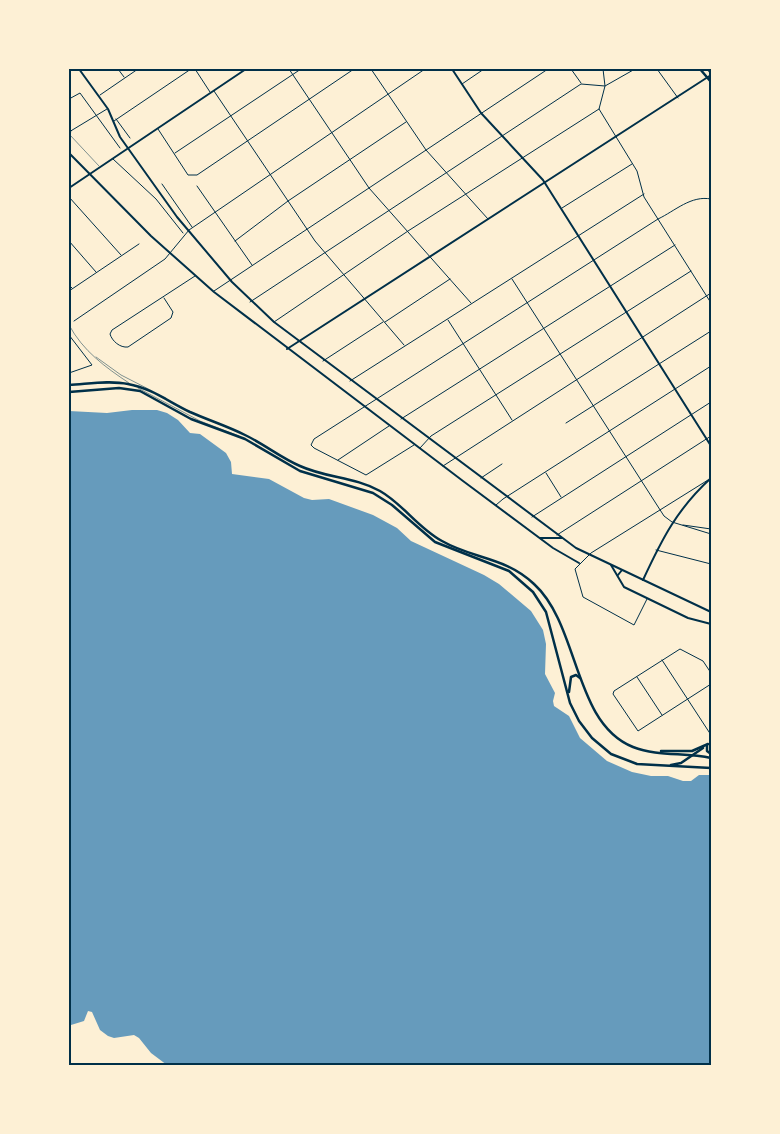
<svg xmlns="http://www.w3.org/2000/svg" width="780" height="1134" font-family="'Roboto Serif',serif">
  <rect width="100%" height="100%" fill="#fdf0d5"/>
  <polygon fill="#669bbc" points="132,410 157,410 167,413 178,420 190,433 200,434 226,453 231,462 232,474 269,479 304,498 312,500 329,499 373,515 397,528 411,541 484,575 499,584 531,611 543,630 546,644 545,674 555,693 553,701 554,706 569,716 580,738 607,761 632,772 651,776 668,776 683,781 691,781 699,775 711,775 711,1065 167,1065 151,1053 139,1038 134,1035 114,1038 108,1036 100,1030 92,1012 88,1011 84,1021 71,1025 69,1023 69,411 107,413"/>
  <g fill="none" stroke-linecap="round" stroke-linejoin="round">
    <g stroke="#003049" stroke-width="0.5">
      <polyline points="71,131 70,135 99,166"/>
      <path d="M 69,325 C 83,351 105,367 129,383"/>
      <polyline points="96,357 121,375 166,398"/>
      <polyline points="138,388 200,421 239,436"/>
    </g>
    <g stroke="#003049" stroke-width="1">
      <polyline points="118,69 124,77"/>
      <polyline points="195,69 210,92"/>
      <polyline points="289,69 369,188 471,303"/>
      <polyline points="371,69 426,150 488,219"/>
      <polyline points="571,69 581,83"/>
      <polyline points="603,69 605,86 599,109 637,171 644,197 711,303"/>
      <polyline points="657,69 678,98"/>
      <polyline points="462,84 484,69"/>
      <polyline points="214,91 315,241 404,345"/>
      <polyline points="100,95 138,69"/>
      <polyline points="69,99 80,93 120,148"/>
      <polyline points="116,119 130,138"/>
      <polyline points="114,121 191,69"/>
      <polyline points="158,129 188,175 197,175 354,69"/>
      <polyline points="69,132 107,109"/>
      <polyline points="175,153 301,69"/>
      <polyline points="113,159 156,199 183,233"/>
      <polyline points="162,184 192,227"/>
      <polyline points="197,186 252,265"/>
      <polyline points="69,197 121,255"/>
      <polyline points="562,208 632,164"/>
      <polyline points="69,241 96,272"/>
      <polyline points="235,241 288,201 406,122"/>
      <polyline points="512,279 664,516 672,522 711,534"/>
      <polyline points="69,285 72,288"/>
      <polyline points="69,291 139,244"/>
      <polyline points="214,291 548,69"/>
      <path d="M 164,298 L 173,312 L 171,318 L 128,347 C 120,348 112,341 110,334 L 112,330 L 195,276"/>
      <polyline points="250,302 581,84 605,86 635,69"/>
      <polyline points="448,320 512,420"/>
      <polyline points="74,321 165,259 189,230 425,69"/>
      <polyline points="274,322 408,231 599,109"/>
      <polyline points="385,322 450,279"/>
      <polyline points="69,335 92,365 69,373"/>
      <polyline points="323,361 383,322"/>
      <polyline points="350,381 644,194"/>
      <polyline points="401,419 675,245"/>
      <polyline points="566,423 711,331"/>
      <path d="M 414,445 L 366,475 L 314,448 L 311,445 L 314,439 L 658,219 C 675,211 691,195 711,199"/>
      <polyline points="420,448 431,436 691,271"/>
      <polyline points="338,460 389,426"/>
      <polyline points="443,466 711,293"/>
      <polyline points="546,473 561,497"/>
      <polyline points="481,478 502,464"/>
      <polyline points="496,505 503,499 711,366"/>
      <polyline points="532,517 711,402"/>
      <polyline points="683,525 711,529"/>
      <polyline points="557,535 711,436"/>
      <polyline points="656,550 711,564"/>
      <polyline points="647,599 634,625 583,597 575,569 591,553 708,480"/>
      <polyline points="662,660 711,735"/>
      <polyline points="711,673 703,661 680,649 614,691 613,694 638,731 711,684"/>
      <polyline points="637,677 662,715"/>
    </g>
    <g stroke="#003049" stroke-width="2">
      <polyline points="79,69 108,109 120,137 177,217 232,282 274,322 576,548 711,612"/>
      <polyline points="452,69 481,113 543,180 711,446"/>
      <polyline points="287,349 711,75"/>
      <polyline points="618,575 622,570"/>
      <path d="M 643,580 C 662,539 677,509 711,478"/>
    </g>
    <g stroke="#003049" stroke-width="2">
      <polyline points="69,153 151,236 214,292 463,481 553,548 579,563"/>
      <polyline points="69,188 246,69"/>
      <polyline points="540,538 562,538"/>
      <polyline points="611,565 624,587 688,618 711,624"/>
    </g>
    <g stroke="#003049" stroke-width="2.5">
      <polyline points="700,69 711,82"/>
      <polyline points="708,69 711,73"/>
    </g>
    <g stroke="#003049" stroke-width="2.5">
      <path d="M 69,385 C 88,384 109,380 128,384 C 151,388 169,402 190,412 C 208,420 227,426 245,435 C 264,444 281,458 300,466 C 326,478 355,477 380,491 C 403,504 418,528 442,541 C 473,559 506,557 534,584 C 580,626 573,723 633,747 C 658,757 685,752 711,758"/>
      <polyline points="69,392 119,388 140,391 191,419 245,439 300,471 373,493 392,505 435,542 509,571 533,592 546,612 570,703 579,721 592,738 611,754 637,764 711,768"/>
      <polyline points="569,692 571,677 576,675 580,678"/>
      <polyline points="707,745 707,751 711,754"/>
      <polyline points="661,751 692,751 708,744"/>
      <polyline points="671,765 681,763 703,748"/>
    </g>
  </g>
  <rect width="780" height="1134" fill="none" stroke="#fdf0d5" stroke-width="140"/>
  <rect x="70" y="70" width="640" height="994" fill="none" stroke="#003049" stroke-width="2"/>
</svg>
